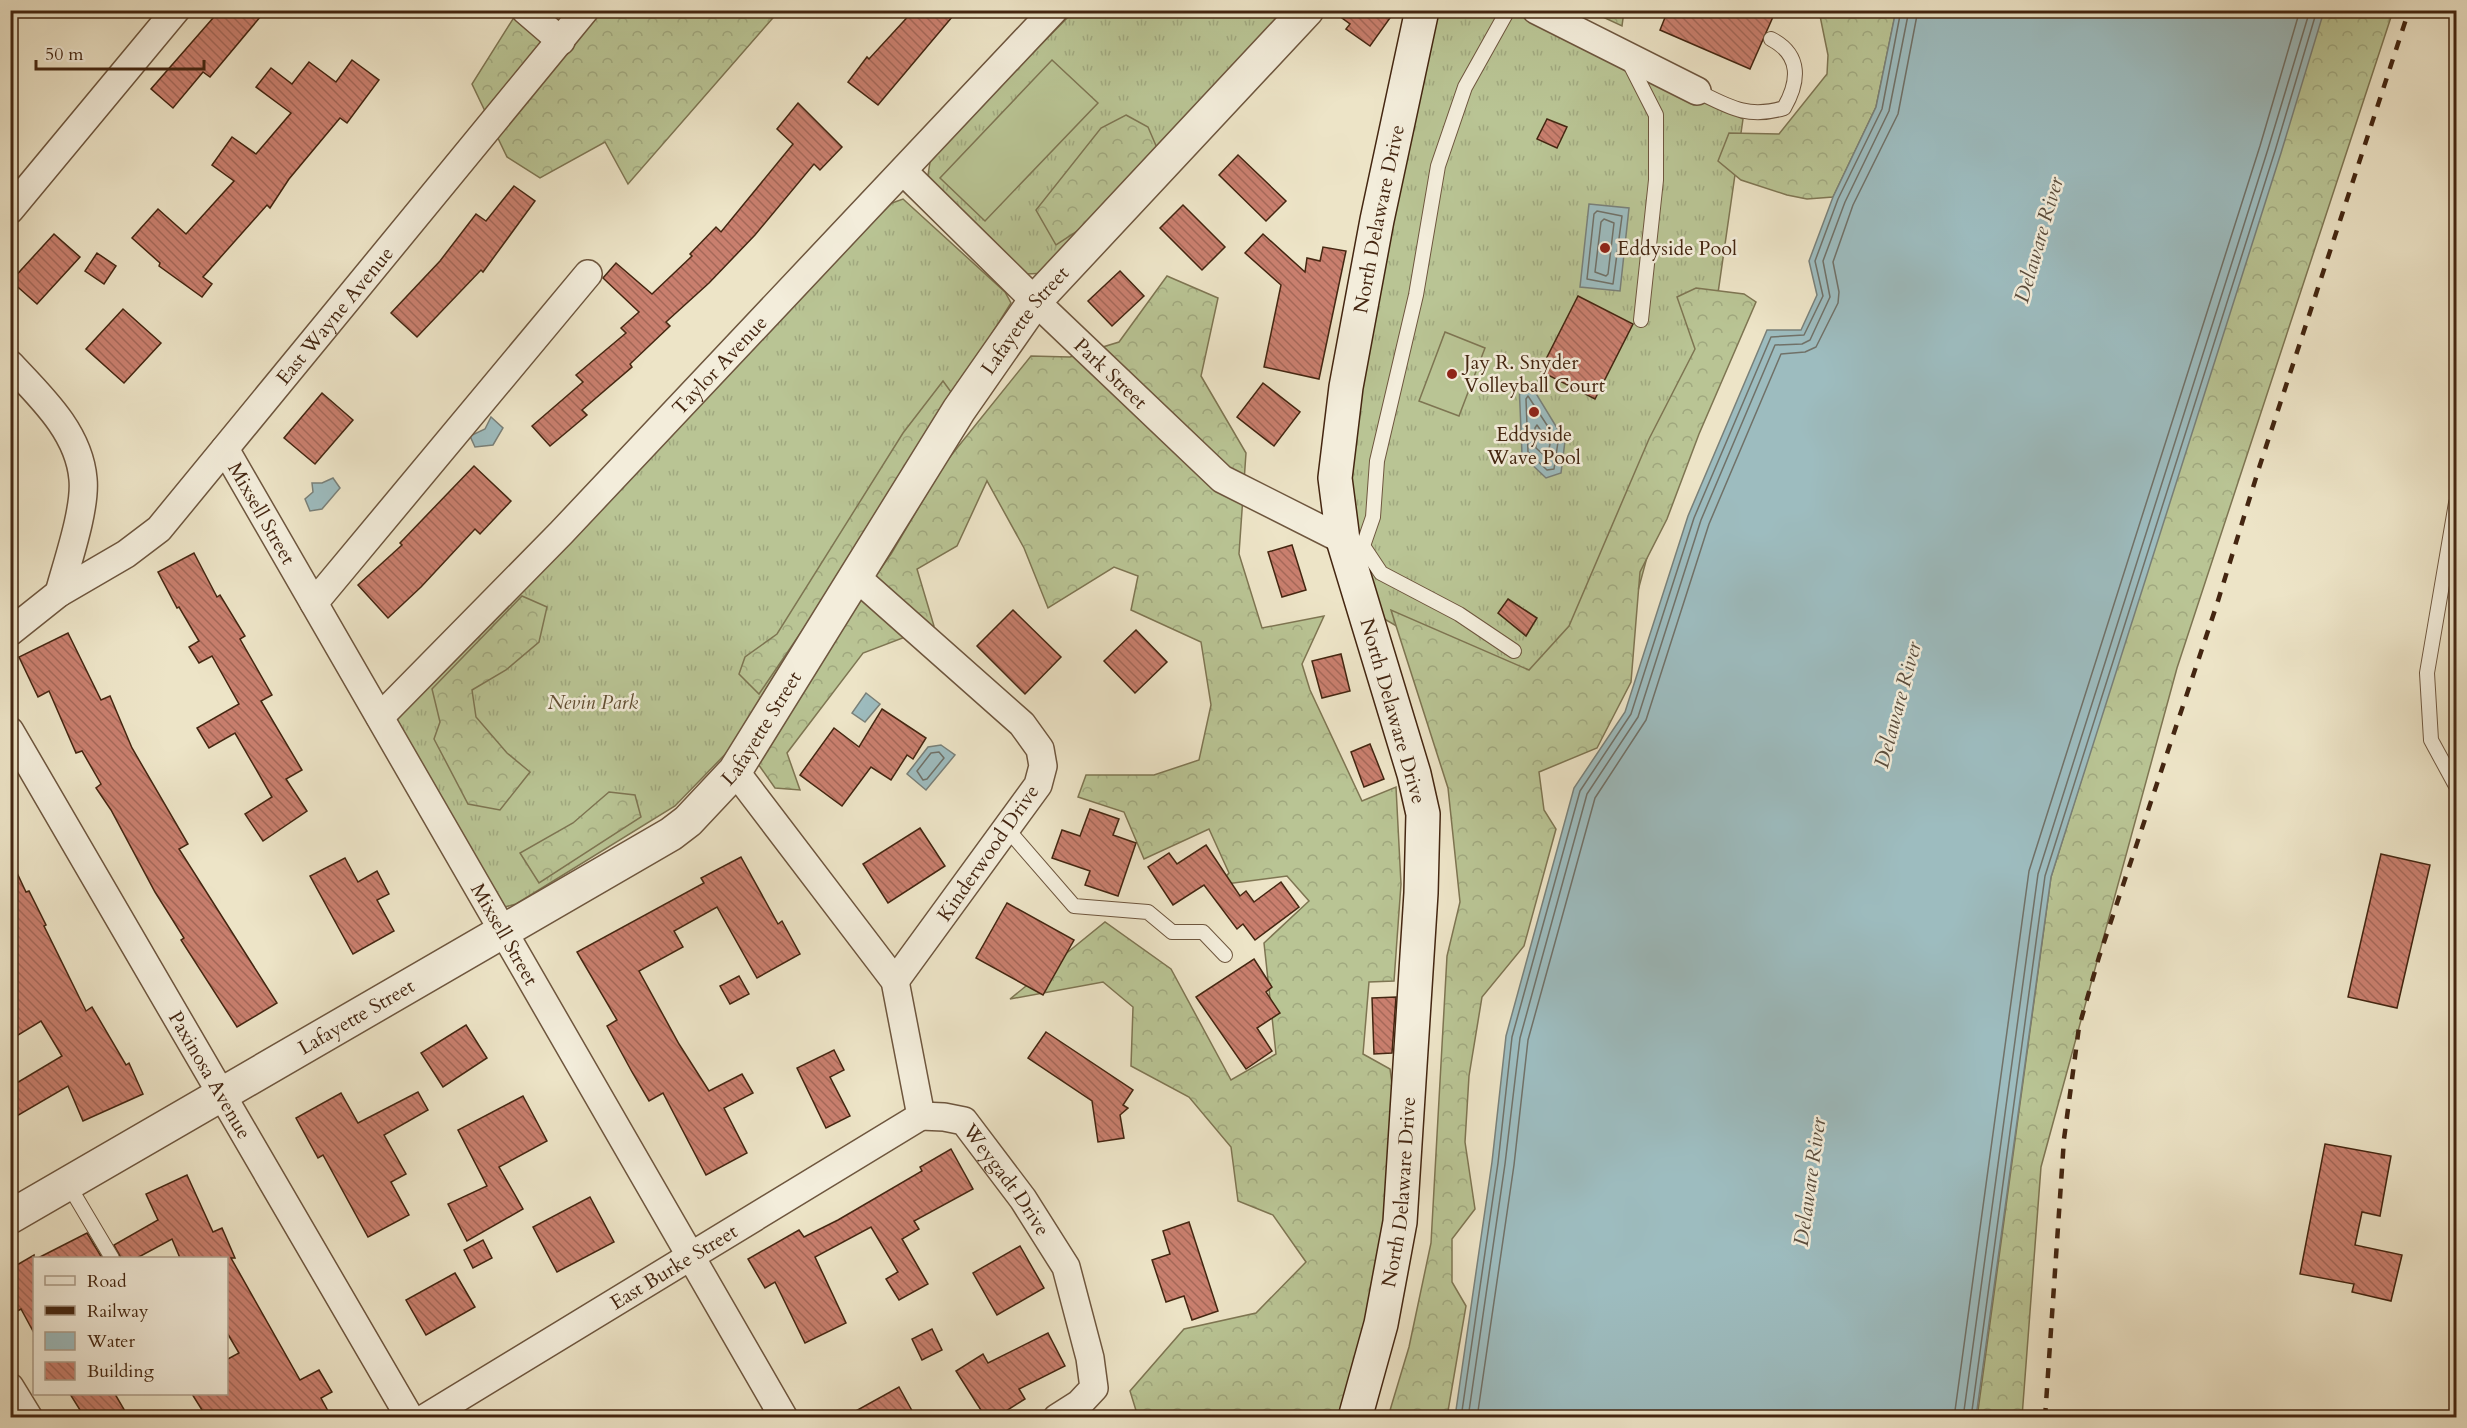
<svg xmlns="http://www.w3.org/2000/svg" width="2467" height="1428" font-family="Cardo,serif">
  <defs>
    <pattern id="grass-tufts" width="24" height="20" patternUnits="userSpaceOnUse" patternTransform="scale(1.5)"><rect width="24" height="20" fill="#b9c494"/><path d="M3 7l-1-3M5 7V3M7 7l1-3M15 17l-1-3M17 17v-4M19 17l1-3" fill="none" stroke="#a0a87f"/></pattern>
    <pattern id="forest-crowns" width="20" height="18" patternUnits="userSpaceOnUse" patternTransform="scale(1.5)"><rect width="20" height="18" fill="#b9c494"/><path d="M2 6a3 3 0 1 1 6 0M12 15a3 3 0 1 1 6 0" fill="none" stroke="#a0a87f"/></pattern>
    <pattern id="building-back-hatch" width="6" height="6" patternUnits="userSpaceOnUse" patternTransform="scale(1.5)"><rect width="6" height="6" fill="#c97f6e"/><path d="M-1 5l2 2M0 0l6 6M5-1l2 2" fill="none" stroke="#a56859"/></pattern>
  </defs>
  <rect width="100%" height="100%" fill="#ede4c7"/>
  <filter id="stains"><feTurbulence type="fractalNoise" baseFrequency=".00333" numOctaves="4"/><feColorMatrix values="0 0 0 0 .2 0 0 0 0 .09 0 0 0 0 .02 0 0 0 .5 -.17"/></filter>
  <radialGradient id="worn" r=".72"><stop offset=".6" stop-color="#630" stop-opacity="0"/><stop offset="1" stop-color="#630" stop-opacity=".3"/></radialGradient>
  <g fill="url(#grass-tufts)" stroke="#7e7552" stroke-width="1.5">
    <polygon points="1074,11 1291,11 1050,273 1026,274 934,186 928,175 931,156"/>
    <polygon points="1422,11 1536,11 1743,119 1718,293 1610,695 1467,667 1362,606 1335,478"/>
    <polygon points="903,199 1005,292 1011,303 737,742 675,806 516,904 505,907 394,719 872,222 892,203"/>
  </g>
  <g fill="url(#forest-crowns)" stroke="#7e7552" stroke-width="1.5">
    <polygon points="518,11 779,11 628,184 605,142 540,178 507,157 472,84"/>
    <polygon points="1590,11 1624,11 1622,26"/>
    <polygon points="1819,11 1896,11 1876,107 1833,197 1807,199 1787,195 1741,180 1718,161 1729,133 1779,134 1827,74 1828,55"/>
    <polygon points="2321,11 2393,11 2177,668 2041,1167 2022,1417 1977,1418 2051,877"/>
    <polygon points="1126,115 1148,127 1157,148 1082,228 1056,245 1036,210 1101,128"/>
    <polygon points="1167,276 1218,298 1201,376 1246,453 1239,554 1262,628 1324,616 1302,664 1310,690 1362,801 1396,787 1401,884 1394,981 1369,982 1363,1054 1390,1069 1397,1123 1377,1298 1341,1417 1138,1417 1130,1391 1184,1329 1256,1313 1306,1262 1273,1215 1238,1201 1231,1147 1189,1097 1131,1066 1133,1007 1103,982 1010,999 1105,922 1171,969 1231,1080 1276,1054 1264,943 1309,901 1287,876 1218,885 1229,873 1209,829 1144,859 1124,812 1078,797 1086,775 1154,775 1199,760 1211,705 1201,642 1131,610 1138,576 1114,567 1048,608 1024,548 987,481 957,546 917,569 934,626 863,653 787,753 800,790 775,788 756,761 794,692 891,554 945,463 1031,356 1070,357 1119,342"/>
    <polygon points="1696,288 1744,294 1756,302 1699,434 1667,519 1640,572 1631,682 1597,748 1539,772 1544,810 1556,829 1524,946 1482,997 1469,1076 1465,1142 1475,1209 1452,1239 1452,1282 1466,1306 1447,1417 1388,1417 1409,1347 1431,1243 1447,956 1460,902 1448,788 1391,610 1529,670 1569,626 1649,439 1695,349 1677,297"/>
    <polygon points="943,381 951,392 838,578 759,694 739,674 745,657 777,634 903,433"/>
    <polygon points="522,596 547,607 539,642 506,670 472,690 476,717 507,753 530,772 500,810 468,804 434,739 440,722 432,689"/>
    <polygon points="609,792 635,795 641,817 539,883 520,853 573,823"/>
  </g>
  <g fill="#b9c494" stroke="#7e7552" stroke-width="1.5">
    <polygon points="1052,60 1098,103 985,221 940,178"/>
    <polygon points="1445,332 1485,348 1459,416 1419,401"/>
  </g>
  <g fill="#9dbcbf" stroke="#798079" stroke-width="1.5">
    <polygon points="1896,10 2324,11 2281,153 2051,877 1976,1417 1455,1417 1492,1162 1506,1036 1574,788 1625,712 1688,516 1767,330 1801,330 1817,295 1809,261 1833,197 1876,107"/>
    <polygon points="1589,204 1629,208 1620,291 1580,287"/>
    <polygon points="1519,382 1529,382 1565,441 1561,473 1546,478 1522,455"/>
    <polygon points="491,417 503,428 493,445 475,447 470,436 485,429"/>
    <polygon points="333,478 340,488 322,509 310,511 305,499 313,492 312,483 322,483"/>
    <polygon points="866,693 880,704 865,722 852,713"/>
    <polygon points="941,745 955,755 926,790 907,774 928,747"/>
  </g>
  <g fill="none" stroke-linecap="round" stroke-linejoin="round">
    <g stroke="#707168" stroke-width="1.5">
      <polygon points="1597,211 1622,216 1613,284 1587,279 1594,214"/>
      <polygon points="1604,219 1614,223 1608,274 1606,276 1595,272 1601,222"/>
      <polygon points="1528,396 1558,442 1554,469 1547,470 1528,452 1526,399"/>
      <polygon points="1537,425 1550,444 1547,458 1536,448 1535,428"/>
      <polygon points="939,752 944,758 927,779 923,780 917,771 931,753"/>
      <polyline points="1461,1418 1498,1163 1512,1037 1580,791 1631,714 1694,518 1771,337 1804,335 1823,296 1815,261 1838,199 1882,109 1901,10"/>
      <polyline points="1468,1418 1505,1164 1520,1038 1587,794 1638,717 1701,520 1775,345 1802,344 1810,340 1830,297 1823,261 1845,202 1889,111 1909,10"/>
      <polyline points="1477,1418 1514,1165 1528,1040 1595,798 1646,720 1709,524 1781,354 1805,352 1816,347 1838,303 1839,292 1833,262 1853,205 1898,114 1918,10"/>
      <polyline points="1954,1418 2029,871 2260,146 2300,10"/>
      <polyline points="1963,1418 2038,874 2268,149 2310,10"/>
      <polyline points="1971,1418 2045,876 2275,151 2317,10"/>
    </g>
  </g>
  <g fill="url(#building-back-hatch)" stroke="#442611" stroke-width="1.5">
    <polygon points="220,10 266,10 210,77 203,72 173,108 151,89"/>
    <polygon points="914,10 958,10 878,105 848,82 867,57 869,59"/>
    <polygon points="1331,10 1380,10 1390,18 1370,46 1346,29 1350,24"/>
    <polygon points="1668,10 1776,10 1750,69 1660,30"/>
    <polygon points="352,60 379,80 347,123 340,118 289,179 270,208 267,205 203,277 212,284 202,297 159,266 160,263 132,238 158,209 186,234 234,181 212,165 232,137 256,154 291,113 256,87 271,68 292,84 309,62 336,82"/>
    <polygon points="798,103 842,147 820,170 814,164 755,235 709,283 666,322 670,326 630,364 632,367 582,410 587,415 550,446 532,426 583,382 576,375 626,333 621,328 639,312 603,278 616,263 652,294 692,256 690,254 716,227 721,232 793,144 777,129"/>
    <polygon points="1547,119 1567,127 1557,148 1537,139"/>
    <polygon points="1238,155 1286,201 1266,221 1219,175"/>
    <polygon points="514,186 535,201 483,272 481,270 417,337 391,313 440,261 476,214 486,221"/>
    <polygon points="1183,205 1225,247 1202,270 1160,228"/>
    <polygon points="54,234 80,257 37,304 11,281"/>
    <polygon points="1263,234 1305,272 1307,258 1320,261 1323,247 1346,251 1319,379 1264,367 1281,285 1245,253"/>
    <polygon points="97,253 116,266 104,284 85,271"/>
    <polygon points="1120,271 1144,296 1112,326 1088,301"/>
    <polygon points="1578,296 1633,324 1595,399 1540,371"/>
    <polygon points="123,309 161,343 124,383 86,349"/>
    <polygon points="1263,383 1300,412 1274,446 1237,417"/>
    <polygon points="322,393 353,420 315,464 284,438"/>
    <polygon points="474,466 511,501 480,534 475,529 421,587 388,618 358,585 402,545 400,543"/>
    <polygon points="1292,545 1306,590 1282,597 1268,552"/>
    <polygon points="194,553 217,597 220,595 245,636 240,639 272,695 261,701 302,770 286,779 307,811 263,841 245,814 272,797 235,733 209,748 197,728 239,704 212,656 199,663 189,647 199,641 179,607 177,608 158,572"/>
    <polygon points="1508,599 1537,618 1526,636 1498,613"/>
    <polygon points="1013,610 1061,657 1025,694 977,646"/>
    <polygon points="1136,630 1167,662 1135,693 1104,661"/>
    <polygon points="68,633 101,700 110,696 132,748 188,844 179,849 277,1003 237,1027 181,940 184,938 155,892 111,810 96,788 101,784 82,751 76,753 49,691 38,697 19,657"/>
    <polygon points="1341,654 1350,691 1322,698 1312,661"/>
    <polygon points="882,709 926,738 913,759 907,755 891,780 871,767 842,806 800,775 834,728 859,747"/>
    <polygon points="1370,744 1384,779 1364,787 1351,752"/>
    <polygon points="1090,809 1119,819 1113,835 1136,843 1118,896 1085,885 1090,871 1052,858 1062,830 1080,836"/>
    <polygon points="920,828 945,866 888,903 863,864"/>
    <polygon points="1206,845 1240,896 1246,891 1254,902 1281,882 1299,907 1255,940 1243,924 1237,929 1204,885 1173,905 1148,867 1169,853 1177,864"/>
    <polygon points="2381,854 2430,865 2397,1008 2348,997"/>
    <polygon points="741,857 778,924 782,921 800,954 757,978 717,907 674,931 683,947 639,971 679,1044 709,1091 742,1074 753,1093 724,1108 747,1153 706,1175 663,1093 649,1101 632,1072 607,1026 617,1020 577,952 704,883 701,878"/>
    <polygon points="10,858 26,892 29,891 46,925 44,926 86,1011 92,1007 126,1065 129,1063 143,1094 83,1121 68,1086 10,1120 10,1087 62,1056 41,1021 10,1040"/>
    <polygon points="345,858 358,882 377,871 389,894 377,900 394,931 353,954 310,876"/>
    <polygon points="1007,903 1074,940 1043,995 976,958"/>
    <polygon points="1254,959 1272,987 1266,992 1280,1013 1257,1028 1272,1051 1246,1069 1196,997"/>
    <polygon points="739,976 749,994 730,1004 720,986"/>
    <polygon points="1396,997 1392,1053 1374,1054 1372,998"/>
    <polygon points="466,1025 487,1058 443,1087 421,1053"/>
    <polygon points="1046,1032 1133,1090 1123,1105 1128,1108 1120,1115 1124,1138 1098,1142 1092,1101 1028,1058"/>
    <polygon points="834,1050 844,1070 830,1077 850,1116 826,1128 797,1068"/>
    <polygon points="418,1092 428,1110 384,1135 406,1174 391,1182 409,1215 368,1237 323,1155 318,1158 296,1118 341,1093 358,1123"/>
    <polygon points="523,1096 547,1141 499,1167 523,1209 467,1241 448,1204 487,1186 458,1130"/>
    <polygon points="2325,1144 2391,1156 2380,1216 2362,1212 2355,1245 2402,1255 2391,1301 2352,1292 2354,1284 2300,1274"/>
    <polygon points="951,1149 973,1189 914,1221 919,1229 902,1239 928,1284 899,1300 886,1279 898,1272 871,1227 815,1257 846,1323 805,1343 775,1282 765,1288 748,1259 799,1230 804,1237 838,1220 922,1171 920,1167"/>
    <polygon points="187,1175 213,1232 222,1228 235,1258 231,1258 300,1380 319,1370 332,1392 321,1398 328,1411 317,1418 207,1418 192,1394 226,1394 226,1360 239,1353 226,1331 226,1258 180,1258 172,1239 137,1258 121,1258 114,1245 158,1220 146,1194"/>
    <polygon points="590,1197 614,1242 557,1272 533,1227"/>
    <polygon points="1189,1222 1218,1311 1192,1320 1184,1296 1166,1302 1152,1260 1170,1254 1163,1231"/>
    <polygon points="87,1233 102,1258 38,1258"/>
    <polygon points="483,1240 492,1258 473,1268 464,1250"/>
    <polygon points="1020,1246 1044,1288 997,1315 973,1273"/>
    <polygon points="34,1255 34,1333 21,1309 10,1315 10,1269"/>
    <polygon points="455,1273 475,1307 426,1335 406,1300"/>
    <polygon points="932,1329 942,1350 922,1360 912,1339"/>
    <polygon points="1048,1333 1065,1366 1019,1389 1025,1399 995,1418 986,1418 956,1371 983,1354 988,1363"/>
    <polygon points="899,1387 916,1418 843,1418"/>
    <polygon points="70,1394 115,1394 129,1418 85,1418"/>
  </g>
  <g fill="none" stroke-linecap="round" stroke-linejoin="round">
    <g stroke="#6e563e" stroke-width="16">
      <g id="service">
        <polyline points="1629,62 1656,115 1656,180 1641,320"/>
        <path d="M 1697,91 C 1729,107 1748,119 1784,108 C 1799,82 1802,55 1771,39"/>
        <polyline points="2456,503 2427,673 2431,740 2456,786"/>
        <polyline points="1357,544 1363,546 1381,573 1459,614 1514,651"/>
        <polyline points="1363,546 1373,517 1377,461 1416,295 1438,166 1465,87 1508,10"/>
        <polyline points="1008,830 1074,906 1148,912 1172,932 1203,932 1225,955"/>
        <polyline points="68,1184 112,1258"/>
      </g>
    </g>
    <g stroke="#6e563e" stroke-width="30">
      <g id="minor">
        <polyline points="525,10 561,41"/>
        <polyline points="1536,10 1697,91"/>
        <path id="s1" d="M 903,171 L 1035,301 L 1222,479 L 1343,540"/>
        <polyline points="10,210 176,10"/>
        <path d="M 10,364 C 41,397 79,432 83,479 C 86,509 67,563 59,593"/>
        <path id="s2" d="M 225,449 L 784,1418"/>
        <polyline points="855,576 1022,724 1040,749 1043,766 1038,785 895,981"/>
        <polyline points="314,603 588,274"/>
        <path id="s3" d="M 10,632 L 59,593 L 126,554 L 159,529 L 585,10"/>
        <path id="s4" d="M 380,717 L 561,533 L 1054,10"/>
        <path id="s5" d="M 10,731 L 410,1418"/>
        <polyline points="735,771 895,981 921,1116"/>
        <path id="s6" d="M 921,1116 L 944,1117 L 964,1121 L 1023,1199 L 1066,1267 L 1090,1358 L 1094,1388 L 1079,1404 L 1057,1418"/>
        <polyline points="10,1387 29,1418"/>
        <path id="s7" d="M 425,1418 L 921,1116"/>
      </g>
    </g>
    <g stroke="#6e563e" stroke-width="36">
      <g id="tertiary">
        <path id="s8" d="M 10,1217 L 671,834 L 688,821 L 735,771 L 959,410 L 1035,301 L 1307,10"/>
      </g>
    </g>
    <g stroke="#442611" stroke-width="36">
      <g id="secondary">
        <path id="s9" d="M 1355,1418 L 1381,1324 L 1400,1222 L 1421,893 L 1423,814 L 1414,774 L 1343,540 L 1335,478 L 1346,387 L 1377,220 L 1422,10"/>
      </g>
    </g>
    <use href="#service" stroke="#f3eddb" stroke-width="14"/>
    <use href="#minor" stroke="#f3eddb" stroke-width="27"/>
    <use href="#tertiary" stroke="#f3eddb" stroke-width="33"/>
    <use href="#secondary" stroke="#f3eddb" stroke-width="33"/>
    <polyline stroke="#442611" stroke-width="4.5" stroke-dasharray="10 10" stroke-linecap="butt" points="2045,1418 2064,1139 2079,1027 2099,957 2217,604 2259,468 2409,10"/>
  </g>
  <g fill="#8f2418" stroke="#f3eddb" stroke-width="2">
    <circle cx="1605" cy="248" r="6"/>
    <circle cx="1452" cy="374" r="6"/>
    <circle cx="1534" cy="412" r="6"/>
  </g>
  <g text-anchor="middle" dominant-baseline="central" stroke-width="5" stroke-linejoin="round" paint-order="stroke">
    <g font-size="20" fill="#442611" stroke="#f3eddb">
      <text stroke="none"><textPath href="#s9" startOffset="1221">North Delaware Drive</textPath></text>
      <text stroke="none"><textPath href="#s3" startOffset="458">East Wayne Avenue</textPath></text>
      <text stroke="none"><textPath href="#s8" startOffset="1390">Lafayette Street</textPath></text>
      <text stroke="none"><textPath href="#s4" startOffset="489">Taylor Avenue</textPath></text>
      <text stroke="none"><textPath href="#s1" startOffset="290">Park Street</textPath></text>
      <text stroke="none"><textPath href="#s2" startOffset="74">Mixsell Street</textPath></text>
      <text transform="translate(1393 711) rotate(74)">North Delaware Drive</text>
      <text stroke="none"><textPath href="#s8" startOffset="904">Lafayette Street</textPath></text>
      <text transform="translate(988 853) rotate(-55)">Kinderwood Drive</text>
      <text stroke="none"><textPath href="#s2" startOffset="560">Mixsell Street</textPath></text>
      <text stroke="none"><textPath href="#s8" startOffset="400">Lafayette Street</textPath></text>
      <text stroke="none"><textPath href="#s5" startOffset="398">Paxinosa Avenue</textPath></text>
      <text stroke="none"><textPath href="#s6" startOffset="116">Weygadt Drive</textPath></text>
      <text stroke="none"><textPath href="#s9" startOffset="231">North Delaware Drive</textPath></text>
      <text stroke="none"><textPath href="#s7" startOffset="291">East Burke Street</textPath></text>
    </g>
    <g font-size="20" fill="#442611" stroke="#f3eddb" text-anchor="start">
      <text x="1617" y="248">Eddyside Pool</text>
      <text x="1464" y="362">Jay R. Snyder<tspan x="1464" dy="23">Volleyball Court</tspan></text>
      <text x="1534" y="434" text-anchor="middle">Eddyside<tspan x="1534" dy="23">Wave Pool</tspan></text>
    </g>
    <g font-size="20" font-style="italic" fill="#614e32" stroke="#f3eddb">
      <text x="593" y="702">Nevin Park</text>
    </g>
    <g font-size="21" font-style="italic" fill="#5a4c3c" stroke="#f3eddb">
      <text transform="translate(2039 240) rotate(-74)">Delaware River</text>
      <text transform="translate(1898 705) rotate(-75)">Delaware River</text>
      <text transform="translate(1810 1182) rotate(-82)">Delaware River</text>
    </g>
  </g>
  <rect width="2467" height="1428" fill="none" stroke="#ede4c7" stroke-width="36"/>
  <rect x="12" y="12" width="2443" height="1404" fill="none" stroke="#442611" stroke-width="3"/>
  <rect x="18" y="18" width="2431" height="1392" fill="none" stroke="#442611" stroke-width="1.5"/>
  <rect x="33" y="1257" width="195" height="138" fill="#f3eddb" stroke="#ad9d8a" stroke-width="1.5"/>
  <rect x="45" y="1276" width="30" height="9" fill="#f3eddb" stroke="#ad9d8a" stroke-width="1.5"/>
  <text x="87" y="1287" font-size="18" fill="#442611">Road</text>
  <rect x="45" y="1306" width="30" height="9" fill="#442611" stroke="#ad9d8a" stroke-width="1.5"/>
  <text x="87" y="1317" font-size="18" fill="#442611">Railway</text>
  <rect x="45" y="1332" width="30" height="18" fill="#9dbcbf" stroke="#ad9d8a" stroke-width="1.5"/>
  <text x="87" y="1347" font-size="18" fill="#442611">Water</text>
  <rect x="45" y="1362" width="30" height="18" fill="url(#building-back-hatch)" stroke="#ad9d8a" stroke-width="1.5"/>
  <text x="87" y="1377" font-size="18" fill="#442611">Building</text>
  <path d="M36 60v9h168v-9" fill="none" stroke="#442611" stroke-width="3"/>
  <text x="45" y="60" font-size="18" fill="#442611" stroke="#f3eddb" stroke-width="4.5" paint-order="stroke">50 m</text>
  <rect width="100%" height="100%" filter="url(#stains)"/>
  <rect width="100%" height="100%" fill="url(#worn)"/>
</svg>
